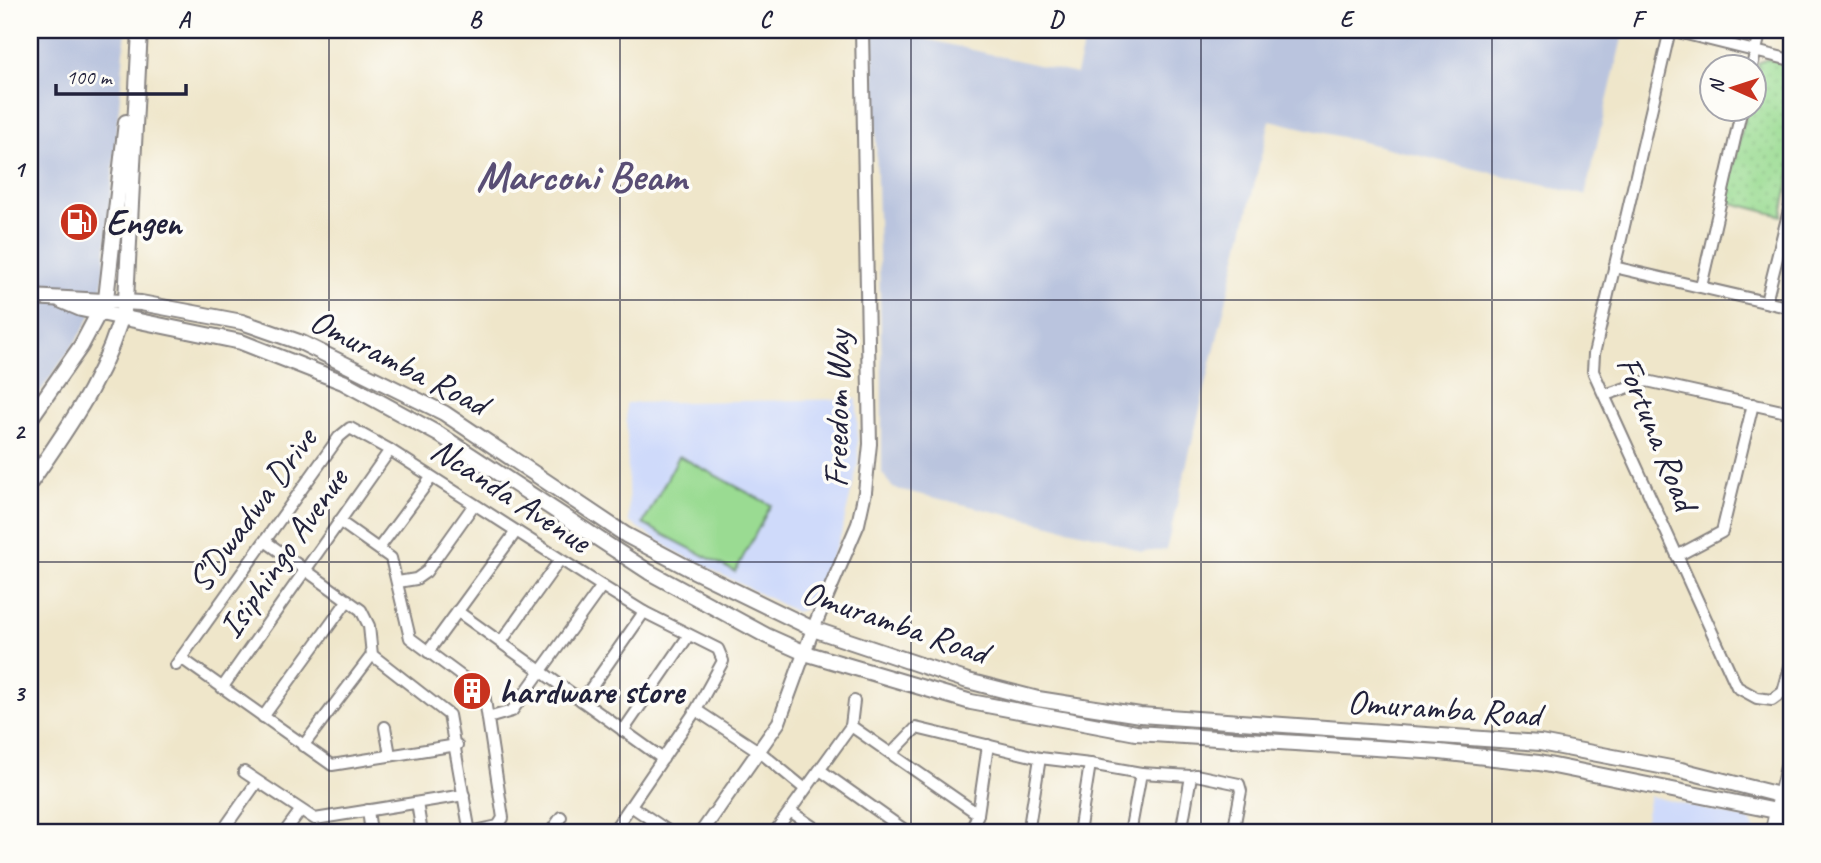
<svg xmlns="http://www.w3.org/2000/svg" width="1821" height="863" font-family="Caveat,sans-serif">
  <defs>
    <pattern id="green-dots" width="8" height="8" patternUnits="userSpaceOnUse" patternTransform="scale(1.75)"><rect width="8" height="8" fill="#9adb92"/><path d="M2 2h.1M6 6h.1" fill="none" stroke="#84bc7f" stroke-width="1.8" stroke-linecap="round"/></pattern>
  </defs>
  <rect width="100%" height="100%" fill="#fdfcf7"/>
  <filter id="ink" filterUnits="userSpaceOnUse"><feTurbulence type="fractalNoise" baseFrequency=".0143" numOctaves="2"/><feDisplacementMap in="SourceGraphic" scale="14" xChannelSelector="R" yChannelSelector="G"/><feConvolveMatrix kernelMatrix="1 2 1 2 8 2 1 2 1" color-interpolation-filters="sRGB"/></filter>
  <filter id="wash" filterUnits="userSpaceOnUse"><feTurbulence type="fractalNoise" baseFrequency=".00686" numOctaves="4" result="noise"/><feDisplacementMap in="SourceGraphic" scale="28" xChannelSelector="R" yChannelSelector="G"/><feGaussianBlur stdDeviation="1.57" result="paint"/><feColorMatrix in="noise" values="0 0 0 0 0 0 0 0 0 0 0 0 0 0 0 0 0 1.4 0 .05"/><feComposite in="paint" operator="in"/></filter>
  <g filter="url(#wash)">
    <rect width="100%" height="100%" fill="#efe6ca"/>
    <g fill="#cfdafa">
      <polygon points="857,399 858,464 841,534 812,607 796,612 673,550 629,522 626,403"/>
      <polygon points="1650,796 1750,820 1756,833 1642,833"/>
    </g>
    <g fill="#bac4de">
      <polygon points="30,30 126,30 102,293 81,334 30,406"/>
      <polygon points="873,30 887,30 1076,74 1087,30 1624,30 1585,195 1270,120 1166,550 1141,552 1106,538 893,488 882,473 882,370"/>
    </g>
    <polygon fill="url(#green-dots)" stroke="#5e7e66" stroke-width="2" points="1767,59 1791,64 1791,170 1782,216 1725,201 1747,109 1755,108 1758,63"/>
    <polygon fill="#9adb92" stroke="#5e7e66" stroke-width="2" points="679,456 771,505 735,572 643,524"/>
  </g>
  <g filter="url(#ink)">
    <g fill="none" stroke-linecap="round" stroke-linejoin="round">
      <g stroke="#888482" stroke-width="14">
        <g id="minor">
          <polyline points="1670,30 1594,354 1593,371 1737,687 1757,698 1772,700 1783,692 1791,663"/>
          <polyline points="1670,30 1791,60"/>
          <polyline points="1752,66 1761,30"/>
          <polyline points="1614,267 1791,308"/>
          <polyline points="1701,287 1742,108"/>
          <polyline points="1766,302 1791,202"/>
          <polyline points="1605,395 1647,381 1791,413"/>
          <polyline points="339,521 391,558 410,638 484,693 503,818 498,826 470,832"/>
          <polyline points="265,541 361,610 369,626 372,655 449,715 470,833"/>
          <polyline points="379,548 431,478"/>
          <polyline points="1677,556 1722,532 1753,404"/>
          <polyline points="398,582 416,579 426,572 473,506"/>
          <polyline points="457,611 663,759"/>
          <polyline points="501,642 559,561"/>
          <polyline points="428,652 515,533"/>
          <polyline points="181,658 332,765 457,745"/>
          <polyline points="176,665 339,437 350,428 390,450 602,586"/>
          <polyline points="222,688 390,450"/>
          <polyline points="696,710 760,752 805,789"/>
          <polyline points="263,717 348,600"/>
          <polyline points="488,718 512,711 602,586 644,612 582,701"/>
          <polyline points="851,726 978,814"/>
          <polyline points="385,727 390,755"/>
          <polyline points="623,731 689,635"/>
          <polyline points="303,746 372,655"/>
          <polyline points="892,753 916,728 1040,758 1090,764"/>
          <polyline points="820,770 909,833"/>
          <polyline points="244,772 315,819 464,795"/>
          <polyline points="417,803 422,833"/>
          <polyline points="631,806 671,833"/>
          <polyline points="368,810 371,833"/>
          <polyline points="790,811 822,833"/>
          <polyline points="221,833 257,782"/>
          <polyline points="284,833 300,811"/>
          <polyline points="550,833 561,817"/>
          <polyline points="612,833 696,710 723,661 718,649 644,612"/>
          <polyline points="774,833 851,726 854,701"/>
          <polyline points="970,833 978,814 988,745"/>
          <polyline points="1028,833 1040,758"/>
          <polyline points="1079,833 1090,764 1141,773"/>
          <polyline points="1130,833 1141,773 1191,776"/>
          <polyline points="1181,833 1191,776 1196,775 1239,784 1241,791 1233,833"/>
        </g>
      </g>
      <g stroke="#888482" stroke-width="16">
        <polyline id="tertiary" points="701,833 779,722 813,629 858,524 865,492 870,444 862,30"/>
      </g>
      <g stroke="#888482" stroke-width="18">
        <g id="secondary">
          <polyline points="30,297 141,303 242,322 302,343 444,413 626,535 690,569 813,629 968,681 1038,699 1140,715 1540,743 1681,770 1791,798"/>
          <polyline points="62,301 81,309 241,342 343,382 440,435 649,572 767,636 805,653 971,702 1136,733 1440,752 1539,763 1791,814"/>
          <polyline points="30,419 81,346 106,299 126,122"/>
          <path d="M 30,483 C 72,422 108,373 126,300 L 140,30"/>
        </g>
      </g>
      <g stroke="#888482" stroke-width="19">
        <g id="primary">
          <polyline points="1773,833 1791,757"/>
          <polyline points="1791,833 1791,830"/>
        </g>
      </g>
      <use href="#minor" stroke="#fff" stroke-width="10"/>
      <use href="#tertiary" stroke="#fff" stroke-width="12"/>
      <use href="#secondary" stroke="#fff" stroke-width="14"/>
      <use href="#primary" stroke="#fff" stroke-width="16"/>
    </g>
  </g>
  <path fill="none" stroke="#22223b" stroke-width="2" stroke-opacity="0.55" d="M 329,30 L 329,833M 620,30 L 620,833M 911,30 L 911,833M 1201,30 L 1201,833M 1492,30 L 1492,833M 30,300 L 1791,300M 30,562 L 1791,562"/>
  <defs>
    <g id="fuel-disc" transform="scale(2.0125)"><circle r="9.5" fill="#c8321e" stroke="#fdfcf7"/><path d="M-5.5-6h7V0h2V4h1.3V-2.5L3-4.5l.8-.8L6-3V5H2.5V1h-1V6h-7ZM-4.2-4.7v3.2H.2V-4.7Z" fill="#fff"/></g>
    <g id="building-disc" transform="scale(2.0125)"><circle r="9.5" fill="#c8321e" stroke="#fdfcf7"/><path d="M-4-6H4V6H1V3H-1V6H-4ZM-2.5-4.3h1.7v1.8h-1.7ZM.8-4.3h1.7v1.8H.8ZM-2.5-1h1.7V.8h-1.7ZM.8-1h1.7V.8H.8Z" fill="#fff"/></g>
  </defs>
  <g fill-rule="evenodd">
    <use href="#fuel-disc" x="79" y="222"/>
    <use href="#building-disc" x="472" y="691"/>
  </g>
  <g text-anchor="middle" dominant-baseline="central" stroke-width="7" stroke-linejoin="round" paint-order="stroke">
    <g font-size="35" font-weight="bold" fill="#22223b" stroke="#fdfcf7" text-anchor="start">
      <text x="106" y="222">Engen</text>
      <text x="499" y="691">hardware store</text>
    </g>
    <g font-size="35" fill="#22223b" stroke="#fdfcf7">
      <text transform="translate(399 362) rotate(27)">Omuramba Road</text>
      <text transform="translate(837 409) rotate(-89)">Freedom Way</text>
      <text transform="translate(1657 433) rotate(68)">Fortuna Road</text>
      <text transform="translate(511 495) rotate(33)">Ncanda Avenue</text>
      <text transform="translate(252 510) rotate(-54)">S'Dwadwa Drive</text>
      <text transform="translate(283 553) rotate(-55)">Isiphingo Avenue</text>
      <text transform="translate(895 622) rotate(19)">Omuramba Road</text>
      <text transform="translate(1444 708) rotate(4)">Omuramba Road</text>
    </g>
    <g font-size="42" font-weight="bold" fill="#594e75" stroke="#fdfcf7">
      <text x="581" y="176">Marconi Beam</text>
    </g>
  </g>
  <rect width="1821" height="863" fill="none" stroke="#fdfcf7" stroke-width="77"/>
  <g transform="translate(1733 88) rotate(273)"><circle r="33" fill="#fdfcf7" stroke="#a5a5ac" stroke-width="2"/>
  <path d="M0-5L12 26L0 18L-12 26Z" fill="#c8321e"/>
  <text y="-10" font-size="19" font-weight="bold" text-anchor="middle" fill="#22223b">N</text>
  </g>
  <path d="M56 84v10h130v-10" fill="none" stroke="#22223b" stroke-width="3.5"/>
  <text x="66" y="84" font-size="21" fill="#22223b" stroke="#fdfcf7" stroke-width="5" paint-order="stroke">100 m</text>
  <rect x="38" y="38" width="1745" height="786" fill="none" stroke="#22223b" stroke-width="2.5"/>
  <g font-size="23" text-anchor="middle" font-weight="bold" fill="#22223b">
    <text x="184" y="27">A</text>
    <text x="475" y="27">B</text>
    <text x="765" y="27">C</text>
    <text x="1056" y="27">D</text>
    <text x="1346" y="27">E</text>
    <text x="1637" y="27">F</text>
    <text x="19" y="177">1</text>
    <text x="19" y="439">2</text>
    <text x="19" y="701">3</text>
  </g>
</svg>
